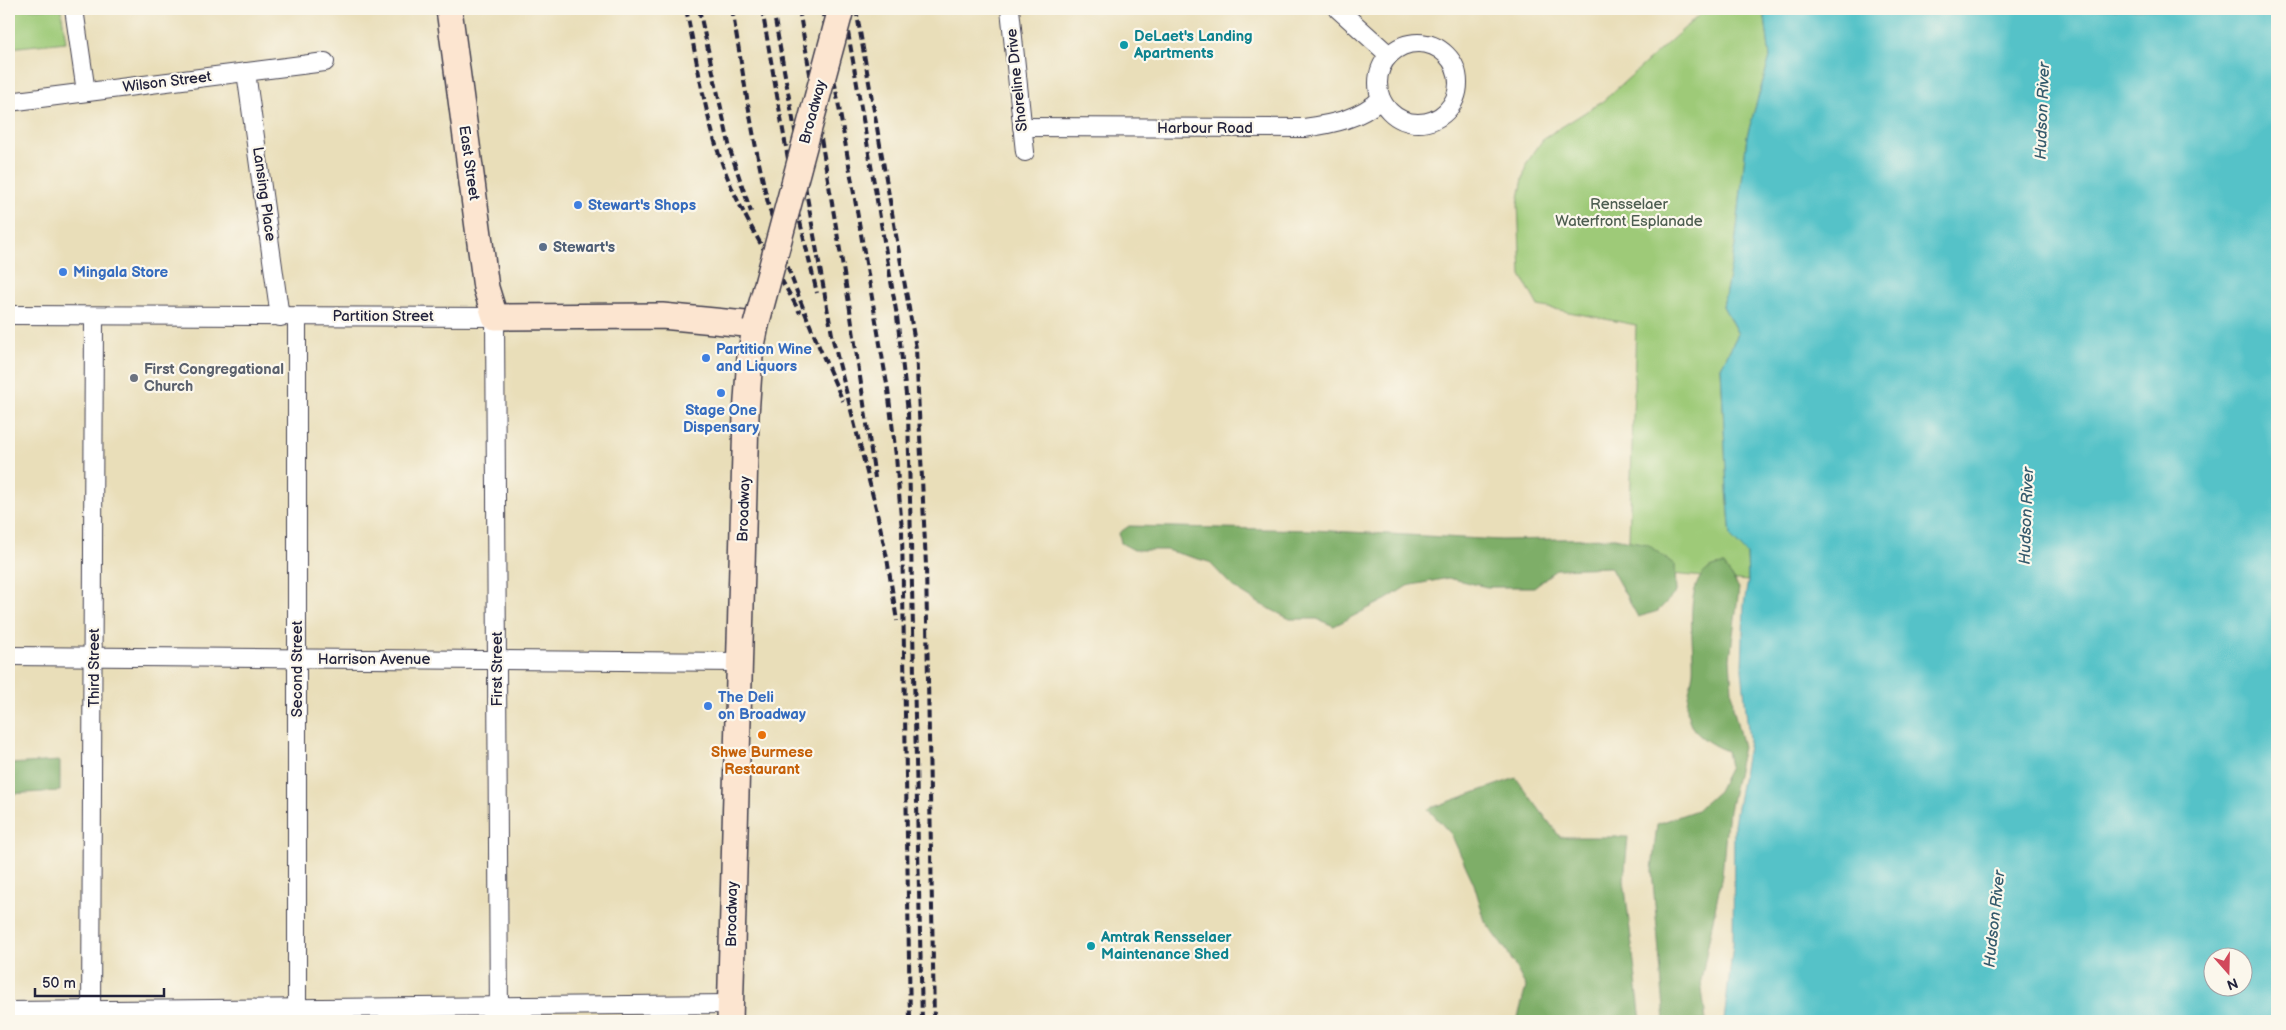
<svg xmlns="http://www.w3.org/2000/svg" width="2286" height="1030" font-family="'Balsamiq Sans',sans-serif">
  <rect width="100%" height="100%" fill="#fbf7ec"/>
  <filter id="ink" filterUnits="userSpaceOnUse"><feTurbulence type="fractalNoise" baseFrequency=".02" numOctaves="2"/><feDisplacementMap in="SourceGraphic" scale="10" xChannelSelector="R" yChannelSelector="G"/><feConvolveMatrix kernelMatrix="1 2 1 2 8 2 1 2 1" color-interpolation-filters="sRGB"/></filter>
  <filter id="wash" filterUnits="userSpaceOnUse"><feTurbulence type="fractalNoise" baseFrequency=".0096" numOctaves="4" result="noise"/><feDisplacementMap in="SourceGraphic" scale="20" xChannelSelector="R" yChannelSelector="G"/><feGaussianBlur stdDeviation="1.12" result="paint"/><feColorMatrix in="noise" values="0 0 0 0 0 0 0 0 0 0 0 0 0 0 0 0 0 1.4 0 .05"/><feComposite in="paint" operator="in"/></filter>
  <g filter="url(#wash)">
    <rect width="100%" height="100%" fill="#e9deb9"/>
    <g fill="#9eca78" stroke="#60765a">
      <polygon points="9,9 61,9 66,42 9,48"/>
      <polygon points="1706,9 1764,9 1770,57 1747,136 1735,246 1723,306 1738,334 1721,367 1727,489 1731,537 1747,553 1748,581 1628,570 1636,325 1538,306 1521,275 1518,203 1526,164 1544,138 1603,101"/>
    </g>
    <g fill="#7eae68" stroke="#506852">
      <polygon points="1129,526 1312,530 1501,540 1615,538 1647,544 1675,565 1676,592 1658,611 1638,617 1610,567 1557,569 1534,587 1487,587 1448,578 1407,586 1387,599 1334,626 1317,619 1290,619 1260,604 1233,587 1209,562 1166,550 1134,550 1121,543 1119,533"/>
      <path d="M 1724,565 L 1739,588 L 1730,658 L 1733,707 L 1743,747 L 1727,820 L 1722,875 L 1701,980 L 1706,1021 L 1665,1021 L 1652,870 L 1657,824 L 1697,810 L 1718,791 L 1730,767 L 1727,751 C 1716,747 1698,737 1692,727 C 1681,704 1691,693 1693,671 C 1695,641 1678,566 1724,565 Z"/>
      <polygon points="60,761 60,791 9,794 9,764"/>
      <polygon points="1516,778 1560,837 1628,837 1624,880 1641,1021 1519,1021 1518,1017 1526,987 1507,951 1485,921 1474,884 1451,834 1428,809"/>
    </g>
    <path fill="#54c2c8" stroke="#3b7282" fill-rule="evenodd" d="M 1764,9 L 2277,9 L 2277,1021 L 1724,1021 L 1733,944 L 1734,824 L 1749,741 L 1742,669 L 1744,604 L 1748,581 L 1747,554 L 1731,537 L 1727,489 L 1721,367 L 1738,334 L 1723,306 L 1735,246 L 1747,136 L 1770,57 ZM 2214,958 L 2244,958 L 2244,988 L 2214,988 Z"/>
  </g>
  <g filter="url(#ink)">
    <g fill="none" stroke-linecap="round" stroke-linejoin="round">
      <g stroke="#403e4e" stroke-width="20">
        <g id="street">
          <polyline points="74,9 86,92"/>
          <polyline points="1010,9 1025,152"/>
          <polyline points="1338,9 1389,55"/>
          <circle cx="1418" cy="83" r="40"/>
          <polyline points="246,72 280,317"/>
          <polyline points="9,102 325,62"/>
          <path d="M 1022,127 L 1304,128 C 1333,124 1359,119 1381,99"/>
          <polyline points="9,315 495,317 499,1021"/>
          <polyline points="9,656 739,662"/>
          <polyline points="9,1011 730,1004"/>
          <polyline points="91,1020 94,316"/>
          <polyline points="297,1021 297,317"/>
        </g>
      </g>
      <g stroke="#403e4e" stroke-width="28">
        <polyline id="secondary" points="449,9 486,288 495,317 662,316 756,325 750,356 746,415 730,1021"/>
      </g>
      <use href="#street" stroke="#fff" stroke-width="18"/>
      <use href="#secondary" stroke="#fce5d0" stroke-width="25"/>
      <g stroke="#22223b" stroke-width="4" stroke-dasharray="8 4" stroke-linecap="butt">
        <path d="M 686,9 C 698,63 705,120 725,171 C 744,221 775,266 800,313"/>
        <polyline points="699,9 731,153 751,212"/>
        <path d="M 732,9 C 743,72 752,136 767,199 C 784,266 814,337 843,401"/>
        <polyline points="762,9 796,205 817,293"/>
        <polyline points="773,9 833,340 876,508 887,558 897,621"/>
        <polyline points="799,9 849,303 875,478"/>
        <polyline points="822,9 888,390 896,456 902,530 910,1021"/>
        <polyline points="844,9 897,316 908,412 922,1021"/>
        <polyline points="856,9 916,348 926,566 934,1021"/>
      </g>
      <g stroke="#403e4e" stroke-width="28" stroke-linecap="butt">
        <polyline id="secondary-bridge" points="756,325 841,9"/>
      </g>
      <use href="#secondary-bridge" stroke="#fce5d0" stroke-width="25"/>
    </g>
  </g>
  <g fill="#0f9aa8" stroke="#fbf7ec" stroke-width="2">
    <circle cx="1124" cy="45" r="5"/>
    <circle cx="1091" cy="946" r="5"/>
  </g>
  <g fill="#3f7fe0" stroke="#fbf7ec" stroke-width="2">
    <circle cx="578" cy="205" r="5"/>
    <circle cx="63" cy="272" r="5"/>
    <circle cx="706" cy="358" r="5"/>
    <circle cx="721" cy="393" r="5"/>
    <circle cx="708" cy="706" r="5"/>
  </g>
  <circle fill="#5c6f8a" stroke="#fbf7ec" stroke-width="2" cx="543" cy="247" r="5"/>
  <circle fill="#6b7280" stroke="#fbf7ec" stroke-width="2" cx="134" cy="378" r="5"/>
  <circle fill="#e8710a" stroke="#fbf7ec" stroke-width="2" cx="762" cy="735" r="5"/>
  <g text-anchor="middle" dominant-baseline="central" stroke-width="4.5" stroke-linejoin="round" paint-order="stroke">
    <g font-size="15" font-weight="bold" fill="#0d838f" stroke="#fbf7ec" text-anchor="start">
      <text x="1134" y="36">DeLaet's Landing<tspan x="1134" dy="17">Apartments</tspan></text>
      <text x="1101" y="937">Amtrak Rensselaer<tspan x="1101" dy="17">Maintenance Shed</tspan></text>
    </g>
    <g font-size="15" fill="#22223b" stroke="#fbf7ec">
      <text transform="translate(1017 80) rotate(-96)">Shoreline Drive</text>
      <text transform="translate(167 82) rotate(-7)">Wilson Street</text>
      <text transform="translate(813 112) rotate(-75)">Broadway</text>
      <text x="1205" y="128">Harbour Road</text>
      <text transform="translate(469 163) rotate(82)">East Street</text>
      <text transform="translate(264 194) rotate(82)">Lansing Place</text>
      <text x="383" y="316">Partition Street</text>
      <text transform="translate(744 509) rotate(-88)">Broadway</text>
      <text x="374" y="659">Harrison Avenue</text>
      <text transform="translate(94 668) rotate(-90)">Third Street</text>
      <text transform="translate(297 669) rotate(-90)">Second Street</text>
      <text transform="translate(497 669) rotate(-90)">First Street</text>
      <text transform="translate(732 914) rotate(-89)">Broadway</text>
    </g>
    <g font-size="15" fill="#4d5d50" stroke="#fbf7ec">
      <text x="1629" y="204">Rensselaer<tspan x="1629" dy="17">Waterfront Esplanade</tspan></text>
    </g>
    <g font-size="15" font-weight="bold" fill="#366cbe" stroke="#fbf7ec" text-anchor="start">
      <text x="588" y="205">Stewart's Shops</text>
      <text x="73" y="272">Mingala Store</text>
      <text x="716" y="349">Partition Wine<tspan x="716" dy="17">and Liquors</tspan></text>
      <text x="721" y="410" text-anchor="middle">Stage One<tspan x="721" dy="17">Dispensary</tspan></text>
      <text x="718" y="697">The Deli<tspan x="718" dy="17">on Broadway</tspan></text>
    </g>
    <g font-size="15" font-weight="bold" fill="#4e5e75" stroke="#fbf7ec" text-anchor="start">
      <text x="553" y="247">Stewart's</text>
    </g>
    <g font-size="15" font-weight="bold" fill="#5b616d" stroke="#fbf7ec" text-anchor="start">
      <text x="144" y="369">First Congregational<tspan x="144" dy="17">Church</tspan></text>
    </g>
    <g font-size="15" font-weight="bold" fill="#c56008" stroke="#fbf7ec">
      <text x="762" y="752">Shwe Burmese<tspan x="762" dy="17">Restaurant</tspan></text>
    </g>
    <g font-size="16" font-style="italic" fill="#345a6c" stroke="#fbf7ec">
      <text transform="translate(2043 111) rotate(-88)">Hudson River</text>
      <text transform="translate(2027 516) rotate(-88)">Hudson River</text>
      <text transform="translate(1995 919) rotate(-84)">Hudson River</text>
    </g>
  </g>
  <rect width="2286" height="1030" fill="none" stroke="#fbf7ec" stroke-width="30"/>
  <g transform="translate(2228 972) rotate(160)"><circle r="24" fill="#fbf7ec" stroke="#a4a2a5"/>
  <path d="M0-4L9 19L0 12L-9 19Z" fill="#d1495b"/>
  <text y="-8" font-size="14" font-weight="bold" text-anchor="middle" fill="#22223b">N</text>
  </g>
  <path d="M35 988v8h129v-8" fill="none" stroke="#22223b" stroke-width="2.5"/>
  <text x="42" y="988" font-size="15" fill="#22223b" stroke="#fbf7ec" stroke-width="4" paint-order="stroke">50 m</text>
</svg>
